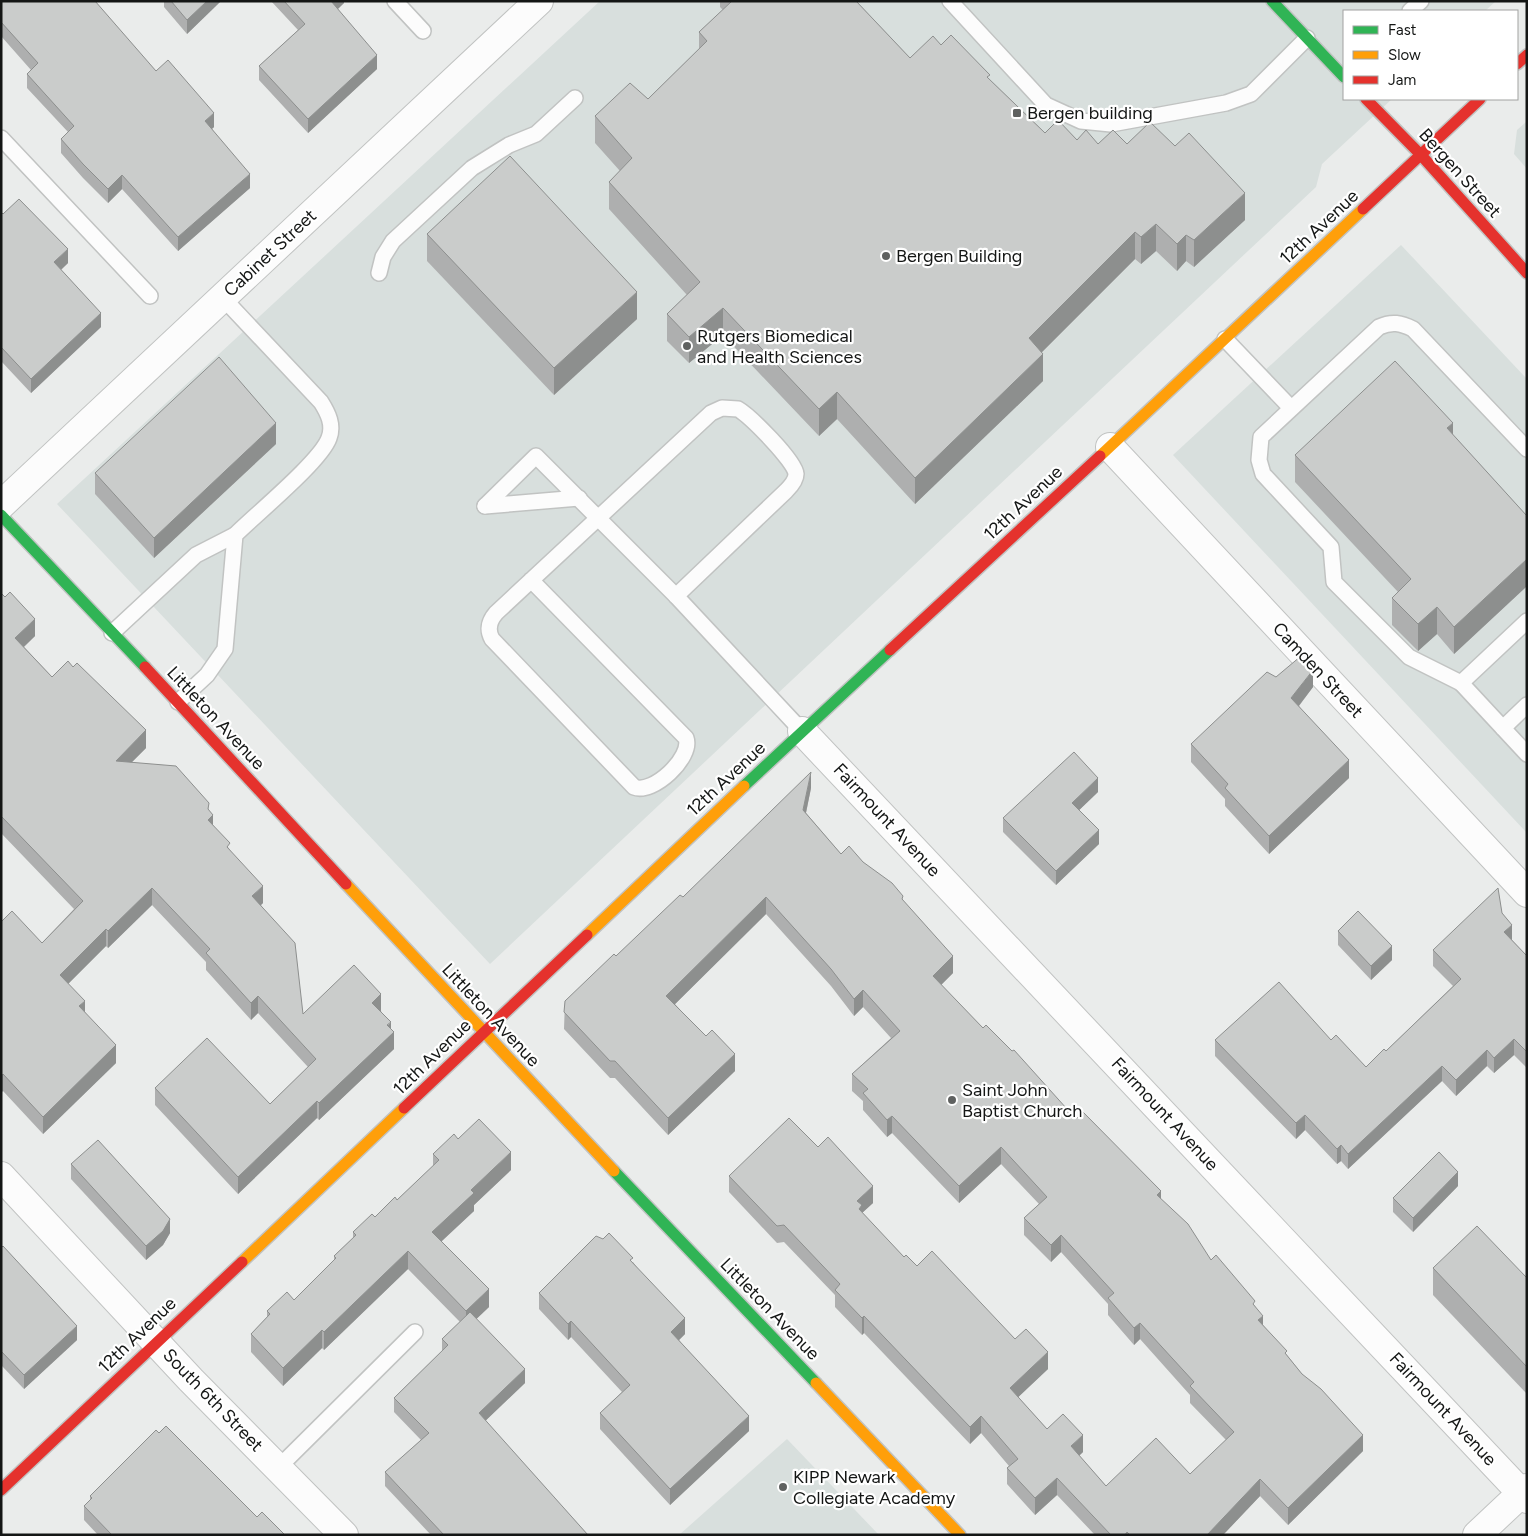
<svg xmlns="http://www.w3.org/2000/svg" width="1528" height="1536" font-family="Figtree,sans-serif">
  <rect width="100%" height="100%" fill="#eaeceb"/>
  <g fill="#d8dfdd">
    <polygon points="600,1 1496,1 1485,11 1344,11 1344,99 1392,99 1322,164 1316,187 490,964 57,504"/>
    <polygon points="1527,121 1527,169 1514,154 1517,130"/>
    <polygon points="1401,245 1527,379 1527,833 1173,455"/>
    <polygon points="787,1439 879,1535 679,1535"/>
  </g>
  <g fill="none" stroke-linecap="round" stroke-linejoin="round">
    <g stroke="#c1c3c2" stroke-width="18">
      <g id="lane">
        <polyline points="395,1 423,31"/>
        <polyline points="950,1 1046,105 1081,121 1111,124 1226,103 1251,94 1307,38"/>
        <polyline points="1410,11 1421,1"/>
        <polyline points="1,138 150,296"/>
        <polyline points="379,273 383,257 393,241 472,168 509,145 536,134 575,98"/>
        <polyline points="1225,339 1291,408"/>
        <path d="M 1527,449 L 1413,329 C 1401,323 1392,321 1379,327 L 1261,437 L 1259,460 L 1263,474 L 1331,547 L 1334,582 L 1409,657 L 1461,683 L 1527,621"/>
        <polyline points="485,506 536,456 676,596 802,731"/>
        <polyline points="485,506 579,498"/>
        <path d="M 531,580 L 686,738 C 693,757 653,795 634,787 L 492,639 C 487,630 489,621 496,613 L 711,413 L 722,408 L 738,409 C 750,416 795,461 796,474 C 796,480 790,487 786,491 L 676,596"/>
        <polyline points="112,633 196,555 235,535"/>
        <polyline points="1461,683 1527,754"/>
        <path d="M 178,702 L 207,675 L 225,649 L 235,535 C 255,515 321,461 329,438 C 334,425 328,413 321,402 L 223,298"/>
        <polyline points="1503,728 1527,705"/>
        <polyline points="279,1467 415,1332"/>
      </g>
    </g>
    <g stroke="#c1c3c2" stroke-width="30">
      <g id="street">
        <polyline points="1110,447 1527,893"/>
        <polyline points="1,505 539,1"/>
        <polyline points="802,731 1527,1499"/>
        <polyline points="1,1176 191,1380 344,1535"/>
        <polyline points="1477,1535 1527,1488"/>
      </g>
    </g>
    <g stroke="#c1c3c2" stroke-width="14">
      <g id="fast">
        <polyline points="1272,1 1344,77"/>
        <polyline points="1,515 145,667"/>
        <polyline points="744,786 890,650"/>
        <polyline points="614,1171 816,1383"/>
      </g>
    </g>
    <g stroke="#c1c3c2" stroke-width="14">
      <g id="slow">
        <polyline points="1100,456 1363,209"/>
        <polyline points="346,884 614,1171"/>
        <polyline points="587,935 744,786"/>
        <polyline points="242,1262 404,1108"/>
        <polyline points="816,1383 960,1535"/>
      </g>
    </g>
    <g stroke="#c1c3c2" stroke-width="14">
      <g id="jam">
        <polyline points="1517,64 1527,55"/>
        <polyline points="1366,99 1421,155 1527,273"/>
        <polyline points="1363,209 1480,99"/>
        <polyline points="890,650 1100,456"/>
        <polyline points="145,667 346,884"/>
        <polyline points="404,1108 587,935"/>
        <polyline points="1,1490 242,1262"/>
      </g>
    </g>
    <use href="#lane" stroke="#fcfcfc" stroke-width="15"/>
    <use href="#street" stroke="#fcfcfc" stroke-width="28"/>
    <use href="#fast" stroke="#30b455" stroke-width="11"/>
    <use href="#slow" stroke="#ff9f0a" stroke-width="11"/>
    <use href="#jam" stroke="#e5322d" stroke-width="11"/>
  </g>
  <g fill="#aeafaf">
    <polygon points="1,1 156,71 214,127 212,129 250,188 178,251 122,189 108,203 83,178 61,153 61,139 68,132 27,88 27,74 31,70 1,36"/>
    <polygon points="164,1 221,1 187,34 164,7"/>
    <polygon points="271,1 344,1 344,3 337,9 377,69 308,133 259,80 259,66 298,30"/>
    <polygon points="720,1 856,1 910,58 941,45 990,80 1045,133 1098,144 1127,144 1245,220 1194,267 1186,261 1177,271 1156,251 1141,264 1135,259 1041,353 1043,381 915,504 837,419 819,436 723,335 689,363 667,341 667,314 687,295 609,209 609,182 620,171 595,143 595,116 648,99 699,49 699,32 723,10 720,7"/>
    <polygon points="1,212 68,263 61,270 101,327 31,393 1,361"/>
    <polygon points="427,234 637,319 554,395 427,261"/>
    <polygon points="1453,435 1527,516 1527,586 1454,654 1437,634 1418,651 1392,625 1392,598 1398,592 1295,482 1295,455"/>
    <polygon points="276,444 154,558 95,494 95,473"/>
    <polygon points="1,593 35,636 24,647 52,677 146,748 132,762 209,810 213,825 230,850 263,903 261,905 303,1014 381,1011 391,1029 394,1049 319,1120 317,1118 238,1194 155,1105 155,1088 270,1104 308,1067 258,1013 251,1020 206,970 206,962 152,905 108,948 106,946 68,984 116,1063 43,1134 3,1091 1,922 42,943 74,909 1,833"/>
    <polygon points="1276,677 1313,687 1299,706 1349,778 1269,854 1225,806 1225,799 1191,762 1191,744"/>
    <polygon points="811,788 806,813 841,854 863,862 903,901 953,973 941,985 983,1028 1076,1119 1161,1199 1211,1260 1255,1306 1263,1325 1363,1451 1288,1525 1260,1496 1223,1535 1095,1535 1057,1495 1035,1515 1007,1484 1007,1468 1009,1466 981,1433 970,1444 864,1333 862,1335 835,1307 835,1295 784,1242 777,1243 729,1192 729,1176 818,1147 873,1203 862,1213 904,1257 1015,1339 1048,1369 1018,1397 1047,1429 1083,1452 1079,1456 1106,1486 1190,1474 1226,1440 1190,1403 1190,1395 1140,1339 1134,1345 1108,1315 1108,1304 1061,1252 1051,1262 1024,1235 1024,1218 1039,1204 1001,1164 959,1203 892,1133 887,1137 863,1110 863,1101 852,1091 852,1074 891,1038 863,1007 854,1016 831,986 766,914 675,1004 735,1071 668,1135 615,1078 610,1078 564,1029 565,1001 683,897"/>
    <polygon points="1098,792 1079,810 1099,844 1056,885 1003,832 1003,818"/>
    <polygon points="1502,913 1512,940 1527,956 1527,1068 1514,1055 1494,1073 1487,1066 1456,1096 1442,1081 1348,1169 1341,1161 1337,1164 1305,1130 1296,1139 1215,1056 1215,1040 1331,1040 1366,1067 1386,1051 1453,986 1433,966 1433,950"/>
    <polygon points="1338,931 1392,960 1371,980 1338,945"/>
    <polygon points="458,1139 511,1170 474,1205 474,1211 441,1242 489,1307 476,1319 525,1383 485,1421 588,1535 431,1535 385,1486 385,1472 421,1440 394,1412 394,1398 442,1351 442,1339 460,1322 408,1269 324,1350 322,1348 283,1386 251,1352 251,1334 267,1317 267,1311 294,1300 334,1261 334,1256 353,1238 353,1232 375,1217 397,1200 433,1166 433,1154"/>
    <polygon points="71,1164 170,1233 163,1245 146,1260 71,1179"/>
    <polygon points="1458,1186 1413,1232 1393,1212 1393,1198"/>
    <polygon points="1,1248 77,1340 24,1389 1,1365"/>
    <polygon points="633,1262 685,1334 679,1340 749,1431 670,1505 600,1429 600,1413 622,1392 571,1337 568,1340 539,1309 539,1293"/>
    <polygon points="1433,1268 1527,1278 1527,1394 1433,1295"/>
    <polygon points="90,1496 257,1517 285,1535 98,1535 84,1520 84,1506 90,1500"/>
  </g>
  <g fill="#8d8f8e">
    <polygon points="207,1 221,1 187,34 187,20"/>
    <polygon points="331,1 344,1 344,3 331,16"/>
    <polygon points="377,55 377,69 308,133 308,119"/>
    <polygon points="214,113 214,127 205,135 205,121"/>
    <polygon points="250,174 250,188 178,251 178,237"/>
    <polygon points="122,175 122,189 108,203 108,189"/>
    <polygon points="1245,193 1245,220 1194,267 1194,240"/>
    <polygon points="1156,224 1156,251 1141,264 1141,237"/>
    <polygon points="1135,232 1135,259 1029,365 1029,338"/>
    <polygon points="1186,235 1186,261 1177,271 1177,244"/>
    <polygon points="68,249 68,263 54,276 54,262"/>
    <polygon points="637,292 637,319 554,395 554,368"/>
    <polygon points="723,308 723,335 689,363 689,337"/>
    <polygon points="101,313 101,327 31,393 31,379"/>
    <polygon points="1043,354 1043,381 915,504 915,478"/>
    <polygon points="837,392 837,419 819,436 819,409"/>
    <polygon points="276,423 276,444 154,558 154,538"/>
    <polygon points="1453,423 1453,450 1447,428"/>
    <polygon points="1527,559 1527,586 1454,654 1454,627"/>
    <polygon points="1437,607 1437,634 1418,651 1418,624"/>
    <polygon points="35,619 35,636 15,655 15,638"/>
    <polygon points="1313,670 1313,687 1291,716 1291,698"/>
    <polygon points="146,730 146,748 116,778 116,761"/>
    <polygon points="1349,760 1349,778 1269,854 1269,836"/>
    <polygon points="811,772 811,788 803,827 803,810"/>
    <polygon points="1098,778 1098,792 1072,817 1072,803"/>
    <polygon points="209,803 209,819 213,815 213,832 208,837"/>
    <polygon points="1099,830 1099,844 1056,885 1056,871"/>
    <polygon points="263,886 263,903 252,913 252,896"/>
    <polygon points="152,888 152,905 108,948 108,931"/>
    <polygon points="766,897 766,914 666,1013 666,996"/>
    <polygon points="1512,925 1512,941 1504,932"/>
    <polygon points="106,929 106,946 60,992 60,975"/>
    <polygon points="1392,946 1392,960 1371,980 1371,966"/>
    <polygon points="953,956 953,973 933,993 933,976"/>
    <polygon points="863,990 863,1007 854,1016 854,999"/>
    <polygon points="381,994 381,1011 372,1020 372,1003"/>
    <polygon points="258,996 258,1013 251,1020 251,1003"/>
    <polygon points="85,1001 85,1018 79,1006"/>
    <polygon points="391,1022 391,1035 394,1032 394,1049 319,1120 319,1103"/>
    <polygon points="1514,1039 1514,1055 1494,1073 1494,1058"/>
    <polygon points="116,1045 116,1063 43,1134 43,1117"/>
    <polygon points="1487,1050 1487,1066 1456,1096 1456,1080"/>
    <polygon points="735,1054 735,1071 668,1135 668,1118"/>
    <polygon points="1442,1066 1442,1081 1348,1169 1348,1154"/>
    <polygon points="3,1074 3,1091 1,1093 1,1076"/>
    <polygon points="317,1101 317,1118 238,1194 238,1177"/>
    <polygon points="1305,1115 1305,1130 1296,1139 1296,1123"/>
    <polygon points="892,1116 892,1133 887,1137 887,1120"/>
    <polygon points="1341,1145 1341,1161 1337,1164 1337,1149"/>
    <polygon points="1001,1147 1001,1164 959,1203 959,1186"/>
    <polygon points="511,1152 511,1170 474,1205 474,1211 432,1250 432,1232 471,1190"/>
    <polygon points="1458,1172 1458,1186 1413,1232 1413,1218"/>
    <polygon points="873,1186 873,1203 862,1213 862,1222 857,1201"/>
    <polygon points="1161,1191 1161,1208 1157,1195"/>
    <polygon points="170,1219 170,1233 163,1245 146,1260 146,1246"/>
    <polygon points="1061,1235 1061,1252 1051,1262 1051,1245"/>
    <polygon points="408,1251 408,1269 324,1350 324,1332"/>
    <polygon points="489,1289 489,1307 466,1329 466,1311"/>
    <polygon points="864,1316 864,1333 862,1335 862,1318"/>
    <polygon points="1263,1316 1263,1333 1258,1320"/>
    <polygon points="685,1318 685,1334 671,1348 671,1332"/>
    <polygon points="571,1321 571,1337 568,1340 568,1324"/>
    <polygon points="1140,1323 1140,1339 1134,1345 1134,1328"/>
    <polygon points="77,1326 77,1340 24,1389 24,1375"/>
    <polygon points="322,1330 322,1348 283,1386 283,1368"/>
    <polygon points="1048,1352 1048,1369 1010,1405 1010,1388"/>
    <polygon points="525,1369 525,1383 479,1427 479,1413"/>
    <polygon points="749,1416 749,1431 670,1505 670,1489"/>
    <polygon points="981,1416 981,1433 970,1444 970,1427"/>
    <polygon points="1083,1435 1083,1452 1071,1463 1071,1446"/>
    <polygon points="1363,1435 1363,1451 1288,1525 1288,1508"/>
    <polygon points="1057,1478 1057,1495 1035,1515 1035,1498"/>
    <polygon points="1260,1479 1260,1496 1223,1535 1207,1535"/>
  </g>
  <g fill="#cacccb" stroke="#8d8f8e">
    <polygon points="1,1 95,1 156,71 168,60 214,113 205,121 250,174 178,237 122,175 108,189 83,164 61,139 74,126 27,74 38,63 1,22"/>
    <polygon points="171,1 207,1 187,20"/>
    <polygon points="284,1 331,1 377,55 308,119 259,66 305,24"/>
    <polygon points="732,1 856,1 910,58 933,36 941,45 951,35 990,75 987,77 1045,133 1058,120 1077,140 1086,130 1098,144 1113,130 1127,144 1150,122 1175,146 1189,133 1245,193 1194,240 1186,235 1177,244 1156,224 1141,237 1135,232 1029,338 1043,354 915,478 837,392 819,409 723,308 689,337 667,314 700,282 609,182 632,158 595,116 630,83 648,99 707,41 699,32"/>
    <polygon points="510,156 637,292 554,368 427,234"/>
    <polygon points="19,199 68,249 54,262 101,313 31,379 1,347 1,212 3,214"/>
    <polygon points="219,357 276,423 154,538 95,473"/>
    <polygon points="1395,361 1453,423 1447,428 1527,516 1527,559 1454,627 1437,607 1418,624 1392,598 1411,579 1295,455"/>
    <polygon points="10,592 35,619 15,638 52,677 68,661 73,667 77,663 146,730 116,761 176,766 209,803 208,809 213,815 208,820 230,843 227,847 263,886 252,896 295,943 303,1014 354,965 381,994 372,1003 391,1022 387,1025 394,1032 319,1103 317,1101 238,1177 155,1088 207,1038 270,1104 316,1059 258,996 251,1003 206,953 210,949 152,888 108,931 106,929 60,975 85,1001 79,1006 116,1045 43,1117 3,1074 1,1076 1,922 12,911 42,943 83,901 1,816 1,593 5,597"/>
    <polygon points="1301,656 1313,670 1291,698 1349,760 1269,836 1225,788 1228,784 1191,744 1267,672 1276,677"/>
    <polygon points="1074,752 1098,778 1072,803 1099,830 1056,871 1003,818"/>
    <polygon points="811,772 803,810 841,854 849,846 863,862 892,883 903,896 902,899 953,956 933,976 983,1028 986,1025 1012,1051 1014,1050 1076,1119 1083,1112 1161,1191 1157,1195 1188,1224 1211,1260 1216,1255 1255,1301 1253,1304 1263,1316 1258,1320 1287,1351 1285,1353 1302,1374 1321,1389 1363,1435 1288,1508 1260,1479 1207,1535 1130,1535 1127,1532 1125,1535 1111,1535 1057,1478 1035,1498 1007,1468 1018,1459 981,1416 970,1427 864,1316 862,1318 835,1290 840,1284 784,1225 777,1226 729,1176 789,1118 818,1147 828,1137 873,1186 857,1201 862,1205 859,1209 904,1257 906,1255 917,1266 932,1251 1015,1339 1026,1329 1048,1352 1010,1388 1047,1429 1063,1414 1083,1435 1071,1446 1106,1486 1156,1438 1190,1474 1234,1432 1190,1386 1194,1382 1140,1323 1134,1328 1108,1298 1114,1293 1061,1235 1051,1245 1024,1218 1047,1197 1001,1147 959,1186 892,1116 887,1120 863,1093 868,1089 852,1074 900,1031 863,990 854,999 831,969 766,897 666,996 706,1036 712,1030 735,1054 668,1118 615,1061 610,1061 564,1012 565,1001 614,954 616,956 680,895 683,897"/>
    <polygon points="1498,888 1502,913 1512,925 1504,932 1527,956 1527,1052 1514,1039 1494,1058 1487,1050 1456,1080 1442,1066 1348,1154 1341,1145 1337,1149 1305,1115 1296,1123 1215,1040 1279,982 1331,1040 1336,1035 1366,1067 1384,1049 1386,1051 1461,979 1433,950"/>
    <polygon points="1358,911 1392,946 1371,966 1338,931"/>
    <polygon points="479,1119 511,1152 471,1190 474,1193 432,1232 489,1289 466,1311 408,1251 324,1332 322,1330 283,1368 251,1334 270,1314 267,1311 287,1292 294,1300 336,1258 334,1256 356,1235 353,1232 372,1214 375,1217 395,1197 397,1200 439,1160 433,1154 454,1134 458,1139"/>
    <polygon points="98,1140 170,1219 163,1231 146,1246 71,1164"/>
    <polygon points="1439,1152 1458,1172 1413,1218 1393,1198"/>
    <polygon points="1477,1226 1527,1278 1527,1367 1433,1268"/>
    <polygon points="609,1233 633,1258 630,1260 685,1318 671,1332 749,1416 670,1489 600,1413 630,1385 571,1321 568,1324 539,1293 596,1236 603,1239"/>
    <polygon points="3,1246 77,1326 24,1375 1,1351 1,1248"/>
    <polygon points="470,1312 525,1369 479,1413 588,1535 444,1535 385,1472 429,1433 394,1398 448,1345 442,1339"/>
    <polygon points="166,1426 257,1517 262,1512 285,1535 112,1535 84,1506 92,1498 90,1496 156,1430 159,1433"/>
  </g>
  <g fill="#5f6160" stroke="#fff" stroke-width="2">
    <rect x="1012" y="108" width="10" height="10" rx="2.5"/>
    <circle cx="886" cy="256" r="5"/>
    <circle cx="687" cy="346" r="5"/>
    <circle cx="952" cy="1100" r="5"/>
    <circle cx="783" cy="1487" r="5"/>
  </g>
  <g text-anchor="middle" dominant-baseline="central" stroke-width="4.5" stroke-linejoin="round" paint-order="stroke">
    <g font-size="18" fill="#141615" stroke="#fff" text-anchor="start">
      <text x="1027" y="113">Bergen building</text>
      <text x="896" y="256">Bergen Building</text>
      <text x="697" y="336">Rutgers Biomedical<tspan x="697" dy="21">and Health Sciences</tspan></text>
      <text x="962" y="1090">Saint John<tspan x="962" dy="21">Baptist Church</tspan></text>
      <text x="793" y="1477">KIPP Newark<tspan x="793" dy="21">Collegiate Academy</tspan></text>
    </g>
    <g font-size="18" fill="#141615" stroke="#fff">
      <text transform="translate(1460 173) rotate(48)">Bergen Street</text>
      <text transform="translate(1319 227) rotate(-43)">12th Avenue</text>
      <text transform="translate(270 253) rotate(-43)">Cabinet Street</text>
      <text transform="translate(1023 503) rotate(-43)">12th Avenue</text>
      <text transform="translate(1318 670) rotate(47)">Camden Street</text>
      <text transform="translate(216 718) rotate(47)">Littleton Avenue</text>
      <text transform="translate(726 779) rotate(-43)">12th Avenue</text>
      <text transform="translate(887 820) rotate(47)">Fairmount Avenue</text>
      <text transform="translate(491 1015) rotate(47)">Littleton Avenue</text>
      <text transform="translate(432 1057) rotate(-44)">12th Avenue</text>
      <text transform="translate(1165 1114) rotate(47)">Fairmount Avenue</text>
      <text transform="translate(770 1309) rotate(46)">Littleton Avenue</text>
      <text transform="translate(137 1335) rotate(-44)">12th Avenue</text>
      <text transform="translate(213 1400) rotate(46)">South 6th Street</text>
      <text transform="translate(1443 1409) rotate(47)">Fairmount Avenue</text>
    </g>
  </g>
  <rect width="1528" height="1536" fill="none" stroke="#141615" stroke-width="5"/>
  <rect x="1343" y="10" width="175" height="90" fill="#ffffff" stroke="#a1a2a1"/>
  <rect x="1353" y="26" width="25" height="8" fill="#30b455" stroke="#a1a2a1"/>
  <text x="1388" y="35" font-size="15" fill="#141615">Fast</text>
  <rect x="1353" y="51" width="25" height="8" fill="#ff9f0a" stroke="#a1a2a1"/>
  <text x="1388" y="60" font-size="15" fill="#141615">Slow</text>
  <rect x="1353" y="76" width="25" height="8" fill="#e5322d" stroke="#a1a2a1"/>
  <text x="1388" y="85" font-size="15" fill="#141615">Jam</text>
</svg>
